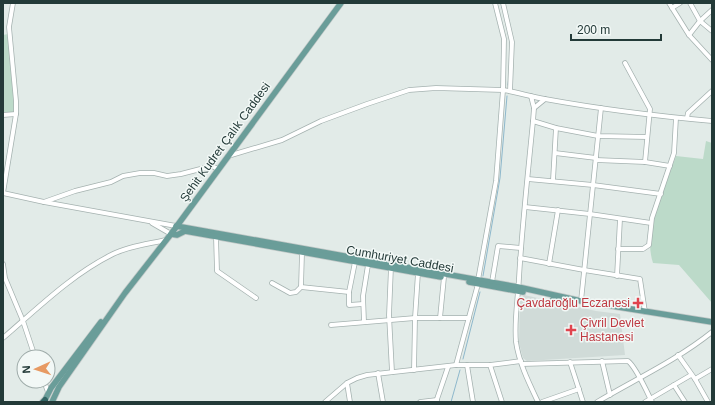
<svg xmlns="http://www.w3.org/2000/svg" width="715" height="405" font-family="Helvetica,sans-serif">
  <rect width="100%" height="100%" fill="#e2ebe8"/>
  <polygon fill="#d0dbd8" points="524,295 596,311 620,314 625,355 527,361 523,358 519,343 520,301"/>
  <g fill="#bcdac9">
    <polygon points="8,34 14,91 15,115 3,116 3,35"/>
    <path d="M 706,141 L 712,143 L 712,303 L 679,265 L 653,263 C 642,230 665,188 676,156 L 703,159 Z"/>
  </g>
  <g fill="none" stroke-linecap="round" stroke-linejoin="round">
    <g stroke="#8eb8cc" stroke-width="1">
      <polyline points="501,3 502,8"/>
      <polyline points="508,85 509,76"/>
      <polyline points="483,276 500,178 507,96"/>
      <polyline points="463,359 480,292"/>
      <polyline points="451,402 460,370"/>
    </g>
    <g stroke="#a5b2b0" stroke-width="5.5">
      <g id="minor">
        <polyline points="503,3 512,42 510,91"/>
        <polyline points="669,3 689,35 712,60"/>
        <polyline points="690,3 700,21 712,31"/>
        <polyline points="672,8 680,3"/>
        <polyline points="689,35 700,21 712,10"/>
        <polyline points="625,63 650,109 645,162"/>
        <path d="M 531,96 L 534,108 L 533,121 C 528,173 522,226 519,278 C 518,299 514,321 516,342 C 519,363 529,383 538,402"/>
        <polyline points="534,108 545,99"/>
        <polyline points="3,115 16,114"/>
        <polyline points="687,118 688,113 712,91"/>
        <polyline points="533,121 556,128 598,136 647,137"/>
        <polyline points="555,153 596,158"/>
        <polyline points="228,156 282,140 321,121 367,104 409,90 436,88 503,90 504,39 495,3"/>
        <polyline points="596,160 645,162 670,166"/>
        <polyline points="528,179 593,185 661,194"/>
        <polyline points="553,180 556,128"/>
        <polyline points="3,193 16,114 16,101 9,27 13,3"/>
        <polyline points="3,193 44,202 176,226"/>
        <polyline points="44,202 75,191 111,182 123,176 140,173 154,173 167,176 181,174 212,166 218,169"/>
        <polyline points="525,207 590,214 651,223"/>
        <polyline points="152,223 171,234"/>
        <polyline points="216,237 217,271 256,298"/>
        <polyline points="618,249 643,249 649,245 652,218 674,153 676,118"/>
        <polyline points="520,258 584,270 640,279 645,312"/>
        <polyline points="355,262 349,292 349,305 363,304"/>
        <polyline points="3,264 5,278 23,321 35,357"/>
        <polyline points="549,264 558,210"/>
        <polyline points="391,267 389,315 392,372"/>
        <polyline points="617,276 620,219"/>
        <path d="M 478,280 L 496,181 L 503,90 C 517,92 531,97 545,99 C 600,109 656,116 712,121"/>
        <polyline points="492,282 498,246 521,248"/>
        <polyline points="272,283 290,293 296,292 301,287 302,253"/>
        <polyline points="301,287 349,292"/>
        <polyline points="581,301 601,108"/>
        <polyline points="440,318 444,277"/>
        <polyline points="364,322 363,296 368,265"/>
        <polyline points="331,325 415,318 469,318"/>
        <path d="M 3,338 C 38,308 71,275 113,254 C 129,246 148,244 166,240"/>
        <polyline points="678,355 695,379 708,402"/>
        <polyline points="602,361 610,395"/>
        <polyline points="570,362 583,402"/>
        <path d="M 522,364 L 628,361 C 636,367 647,392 652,402"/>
        <polyline points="456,365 478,284"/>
        <polyline points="467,365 473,402"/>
        <polyline points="490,365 502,402"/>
        <polyline points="414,370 415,318 418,273"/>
        <polyline points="378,373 383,402"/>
        <polyline points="695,379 712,369"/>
        <polyline points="44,381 48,392"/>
        <polyline points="674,385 685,402"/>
        <polyline points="325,402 347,383"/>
        <polyline points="350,402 347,383 357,378 367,375 456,365 490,365 521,361"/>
        <polyline points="420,402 437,400"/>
        <polyline points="436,402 448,367"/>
        <polyline points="542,402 579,389"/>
        <path d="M 597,402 C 636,379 677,360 712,332"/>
        <polyline points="645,402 691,375"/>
      </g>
    </g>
    <g stroke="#c1c8c7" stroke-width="7">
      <g id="major">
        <polyline points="176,226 518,287 581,301 712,322"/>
        <polyline points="171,234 177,235 185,231 441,277"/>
        <polyline points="469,282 523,292"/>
        <polyline points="553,299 574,304"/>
        <polyline points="44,402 51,388 101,322"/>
        <polyline points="52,402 59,387 125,293 171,234 341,3"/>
      </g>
    </g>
    <g stroke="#c1c8c7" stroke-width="8">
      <polyline id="highway" points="43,402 45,400"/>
    </g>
    <use href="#minor" stroke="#fff" stroke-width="4"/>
    <use href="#major" stroke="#6a9d99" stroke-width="5.5"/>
    <use href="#highway" stroke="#316463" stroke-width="6"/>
  </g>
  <g fill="#e0444e" stroke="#f2f8f6" stroke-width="1.5">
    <path d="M636 297h4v4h4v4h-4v4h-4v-4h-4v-4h4z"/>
    <path d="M569 324h4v4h4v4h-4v4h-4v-4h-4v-4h4z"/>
  </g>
  <g text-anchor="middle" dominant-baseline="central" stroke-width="3" stroke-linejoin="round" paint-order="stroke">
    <g font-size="12" fill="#233a38" stroke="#f2f8f6">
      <text transform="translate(225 142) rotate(-54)">Şehit Kudret Çalık Caddesi</text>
      <text transform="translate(400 259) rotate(10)">Cumhuriyet Caddesi</text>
    </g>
    <g font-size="12" fill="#be3a42" stroke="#f2f8f6" text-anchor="end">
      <text x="630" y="303">Çavdaroğlu Eczanesi</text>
      <text x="580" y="323" text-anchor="start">Çivril Devlet<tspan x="580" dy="14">Hastanesi</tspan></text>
    </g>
  </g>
  <rect width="715" height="405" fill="none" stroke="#233a38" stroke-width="8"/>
  <g transform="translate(36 369) rotate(267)"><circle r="19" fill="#f2f8f6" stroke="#9facaa"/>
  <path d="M0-3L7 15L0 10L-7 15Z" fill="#e79a63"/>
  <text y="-6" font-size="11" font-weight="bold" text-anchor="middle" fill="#233a38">N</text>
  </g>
  <path d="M571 34v6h90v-6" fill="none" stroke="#233a38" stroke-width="2"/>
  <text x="577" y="34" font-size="12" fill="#233a38" stroke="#f2f8f6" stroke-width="3" paint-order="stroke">200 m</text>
</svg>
